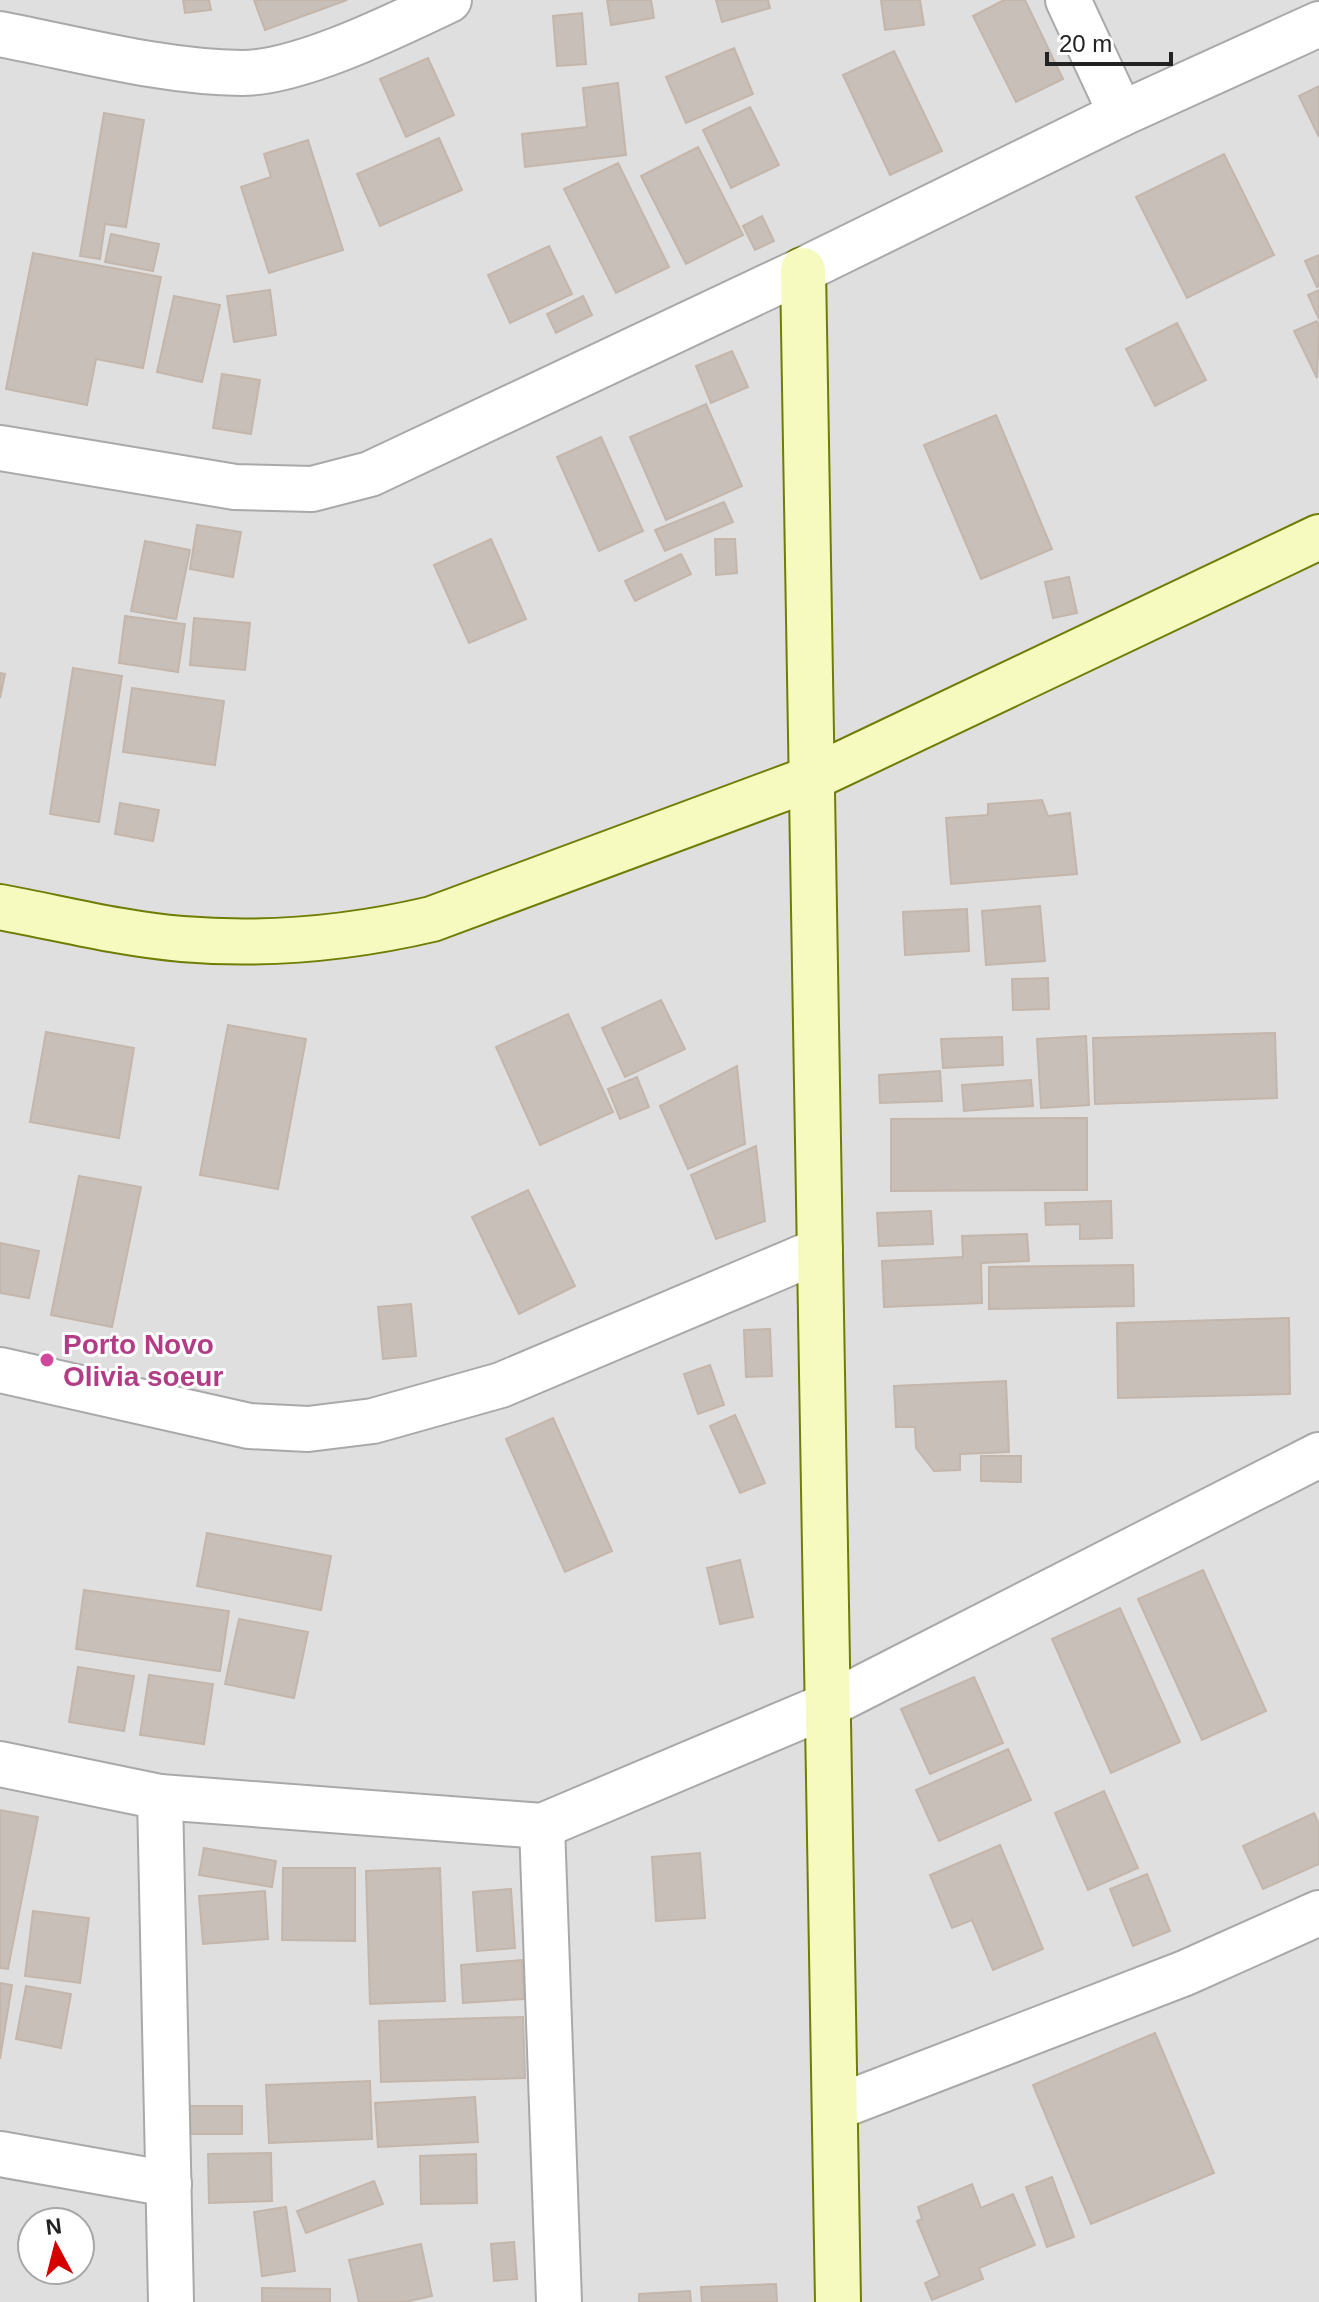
<svg xmlns="http://www.w3.org/2000/svg" width="1319" height="2302" font-family="Arial,sans-serif">
  <rect width="100%" height="100%" fill="#f2efe9"/>
  <path fill="#e0dfdf" fill-rule="evenodd" d="M 0,0 L 1319,0 L 1319,2302 L 0,2302 ZM 32,2222 L 80,2222 L 80,2270 L 32,2270 Z"/>
  <g fill="#c7bfb8" stroke="#c4b6ab" stroke-width="2">
    <polygon points="183,0 209,0 211,10 185,13"/>
    <polygon points="254,0 347,0 265,30"/>
    <polygon points="607,0 651,0 654,18 611,25"/>
    <polygon points="716,0 768,0 770,8 722,22"/>
    <polygon points="881,0 920,0 924,25 885,30"/>
    <polygon points="1004,0 1025,0 1063,79 1016,102 973,16"/>
    <polygon points="582,13 586,64 557,66 553,16"/>
    <polygon points="734,48 753,94 686,123 666,77"/>
    <polygon points="894,51 942,151 890,175 843,75"/>
    <polygon points="428,58 454,115 406,137 380,79"/>
    <polygon points="618,83 626,155 525,167 522,134 587,127 583,88"/>
    <polygon points="1319,86 1319,137 1299,96"/>
    <polygon points="750,107 779,165 731,188 703,130"/>
    <polygon points="104,113 144,120 126,227 105,224 100,259 80,256"/>
    <polygon points="439,138 462,190 380,226 357,174"/>
    <polygon points="308,140 343,250 269,273 241,187 271,177 264,154"/>
    <polygon points="698,147 743,235 686,264 641,176"/>
    <polygon points="1224,154 1274,255 1187,298 1136,197"/>
    <polygon points="618,163 669,267 616,293 564,189"/>
    <polygon points="762,216 774,241 755,250 743,226"/>
    <polygon points="111,234 159,244 153,271 105,262"/>
    <polygon points="549,246 572,294 510,323 488,275"/>
    <polygon points="33,253 161,277 143,368 96,359 87,405 6,389"/>
    <polygon points="1319,255 1319,286 1317,287 1305,261"/>
    <polygon points="270,290 276,335 234,342 227,296"/>
    <polygon points="1319,290 1319,319 1308,295"/>
    <polygon points="174,296 220,305 202,382 157,372"/>
    <polygon points="583,296 592,315 556,333 547,314"/>
    <polygon points="1317,321 1319,326 1317,378 1294,331"/>
    <polygon points="1177,323 1206,380 1155,406 1126,349"/>
    <polygon points="732,351 748,387 711,403 696,366"/>
    <polygon points="222,374 260,380 251,434 213,428"/>
    <polygon points="706,404 742,486 666,520 630,437"/>
    <polygon points="996,415 1052,549 981,579 924,445"/>
    <polygon points="601,437 643,531 599,551 557,457"/>
    <polygon points="724,502 733,522 665,551 655,530"/>
    <polygon points="197,525 241,532 233,577 190,569"/>
    <polygon points="491,539 526,619 469,643 434,565"/>
    <polygon points="715,539 735,539 737,573 716,575"/>
    <polygon points="145,541 190,550 176,619 131,611"/>
    <polygon points="681,554 691,574 635,601 625,581"/>
    <polygon points="1069,577 1077,613 1053,618 1045,582"/>
    <polygon points="125,616 185,624 178,672 119,663"/>
    <polygon points="194,618 250,623 245,670 190,665"/>
    <polygon points="73,668 122,676 99,822 50,814"/>
    <polygon points="0,673 5,674 0,698"/>
    <polygon points="132,688 224,701 215,765 123,752"/>
    <polygon points="1042,800 1048,816 1070,813 1077,874 951,884 946,818 988,815 988,804"/>
    <polygon points="120,803 159,810 153,841 115,834"/>
    <polygon points="1040,906 1045,961 986,965 982,911"/>
    <polygon points="967,909 969,951 905,955 903,912"/>
    <polygon points="1048,978 1049,1009 1013,1010 1012,979"/>
    <polygon points="661,1000 685,1049 625,1077 602,1028"/>
    <polygon points="568,1014 613,1112 540,1145 496,1047"/>
    <polygon points="228,1025 306,1039 278,1189 200,1175"/>
    <polygon points="46,1032 134,1048 119,1138 30,1122"/>
    <polygon points="1275,1033 1277,1098 1095,1104 1093,1038"/>
    <polygon points="1086,1036 1089,1105 1041,1108 1037,1039"/>
    <polygon points="1002,1037 1003,1065 943,1068 941,1039"/>
    <polygon points="737,1066 745,1144 688,1169 660,1106"/>
    <polygon points="940,1071 942,1101 880,1103 879,1075"/>
    <polygon points="637,1077 649,1107 620,1119 608,1089"/>
    <polygon points="1031,1080 1033,1106 964,1111 962,1085"/>
    <polygon points="1087,1118 1087,1190 891,1191 891,1119"/>
    <polygon points="756,1146 765,1221 716,1239 691,1175"/>
    <polygon points="79,1176 141,1187 112,1327 51,1315"/>
    <polygon points="528,1190 575,1286 519,1314 472,1217"/>
    <polygon points="1111,1201 1112,1238 1080,1239 1080,1224 1046,1225 1045,1203"/>
    <polygon points="931,1211 933,1244 879,1246 877,1213"/>
    <polygon points="1027,1234 1029,1261 981,1263 982,1303 884,1307 882,1261 963,1257 962,1236"/>
    <polygon points="0,1243 39,1251 29,1298 0,1293"/>
    <polygon points="1133,1265 1134,1306 989,1309 989,1267"/>
    <polygon points="411,1304 416,1356 383,1359 378,1307"/>
    <polygon points="1289,1318 1290,1394 1118,1398 1117,1323"/>
    <polygon points="770,1329 772,1376 746,1377 744,1330"/>
    <polygon points="710,1365 724,1405 698,1414 684,1374"/>
    <polygon points="1006,1381 1009,1452 960,1454 960,1470 934,1471 916,1448 915,1427 896,1427 894,1386"/>
    <polygon points="735,1415 765,1483 740,1493 710,1426"/>
    <polygon points="553,1418 612,1551 565,1572 506,1439"/>
    <polygon points="981,1456 1021,1456 1021,1482 981,1481"/>
    <polygon points="207,1533 331,1556 321,1610 197,1586"/>
    <polygon points="740,1560 753,1617 720,1624 707,1568"/>
    <polygon points="1203,1570 1266,1711 1202,1740 1138,1599"/>
    <polygon points="84,1590 229,1611 220,1671 76,1649"/>
    <polygon points="1120,1608 1180,1742 1111,1773 1052,1639"/>
    <polygon points="239,1619 308,1632 294,1698 225,1684"/>
    <polygon points="78,1667 134,1676 124,1731 69,1722"/>
    <polygon points="149,1675 213,1684 204,1744 140,1735"/>
    <polygon points="974,1677 1003,1743 930,1774 901,1709"/>
    <polygon points="1008,1749 1031,1800 939,1841 916,1790"/>
    <polygon points="1104,1791 1138,1868 1088,1890 1055,1813"/>
    <polygon points="0,1810 38,1817 8,1969 0,1968"/>
    <polygon points="1314,1813 1319,1825 1319,1864 1263,1889 1243,1846"/>
    <polygon points="1000,1845 1043,1949 993,1970 972,1920 952,1928 930,1875"/>
    <polygon points="204,1848 276,1861 272,1887 199,1875"/>
    <polygon points="700,1853 705,1918 656,1921 652,1857"/>
    <polygon points="283,1868 355,1868 355,1941 282,1940"/>
    <polygon points="440,1868 445,2001 370,2004 366,1871"/>
    <polygon points="1147,1874 1170,1931 1133,1946 1110,1889"/>
    <polygon points="511,1889 515,1948 477,1951 473,1892"/>
    <polygon points="265,1891 268,1939 203,1944 199,1896"/>
    <polygon points="33,1911 89,1918 80,1983 25,1976"/>
    <polygon points="522,1960 524,1999 463,2003 461,1965"/>
    <polygon points="0,1983 12,1985 0,2059"/>
    <polygon points="26,1986 71,1994 61,2048 16,2039"/>
    <polygon points="523,2017 525,2078 381,2082 379,2021"/>
    <polygon points="1155,2033 1214,2173 1091,2224 1033,2085"/>
    <polygon points="370,2081 372,2139 269,2143 266,2085"/>
    <polygon points="475,2097 478,2142 378,2147 375,2103"/>
    <rect x="186" y="2106" width="56" height="28"/>
    <polygon points="271,2153 272,2201 209,2203 208,2154"/>
    <polygon points="476,2154 477,2203 421,2204 420,2156"/>
    <polygon points="1052,2177 1074,2237 1047,2247 1026,2187"/>
    <polygon points="374,2181 383,2204 306,2233 297,2211"/>
    <polygon points="972,2184 981,2208 1013,2194 1035,2245 979,2268 983,2279 932,2300 925,2283 940,2276 917,2221 922,2219 918,2207"/>
    <polygon points="286,2207 295,2271 262,2276 254,2212"/>
    <polygon points="514,2242 517,2279 494,2281 491,2244"/>
    <polygon points="421,2244 432,2296 405,2302 359,2302 349,2260"/>
    <polygon points="776,2284 777,2302 702,2302 701,2287"/>
    <polygon points="262,2288 330,2289 330,2302 262,2302"/>
    <polygon points="690,2291 691,2302 639,2302 639,2294"/>
  </g>
  <g fill="none" stroke-linecap="round" stroke-linejoin="round">
    <g stroke="#a9a9a9" stroke-width="48">
      <g id="street">
        <polyline points="1068,0 1121,114"/>
        <path d="M 0,34 C 79,49 161,72 242,73 C 300,73 396,25 449,0"/>
        <polyline points="0,448 235,487 312,489 370,474 803,270 1121,114 1319,24"/>
        <polyline points="0,1370 249,1426 308,1429 373,1421 501,1385 820,1250"/>
        <polyline points="0,1764 160,1797 542,1826 828,1705 1319,1455"/>
        <polyline points="160,1797 171,2302"/>
        <polyline points="542,1826 559,2302"/>
        <polyline points="835,2108 1185,1973 1319,1913"/>
        <polyline points="0,2154 169,2184"/>
      </g>
    </g>
    <g stroke="#707d05" stroke-width="48">
      <g id="secondary">
        <polyline points="803,270 838,2302"/>
        <path d="M 0,907 C 60,918 121,934 182,939 C 266,946 351,938 432,919 L 812,778 L 1319,537"/>
      </g>
    </g>
    <use href="#street" stroke="#fff" stroke-width="44"/>
    <use href="#secondary" stroke="#f7fabf" stroke-width="44"/>
  </g>
  <circle fill="#d1479c" stroke="#fff" stroke-width="3" cx="47" cy="1360" r="8"/>
  <g text-anchor="middle" dominant-baseline="central" stroke-width="6" stroke-linejoin="round" paint-order="stroke">
    <g font-size="28" font-weight="bold" fill="#b23c85" stroke="#fff" text-anchor="start">
      <text x="63" y="1344">Porto Novo<tspan x="63" dy="32">Olivia soeur</tspan></text>
    </g>
  </g>
  <g transform="translate(56 2246) rotate(353)"><circle r="38" fill="#ffffff" stroke="#a7a7a7" stroke-width="2"/>
  <path d="M0-6L14 30L0 20L-14 30Z" fill="#d40000"/>
  <text y="-12" font-size="22" font-weight="bold" text-anchor="middle" fill="#222222">N</text>
  </g>
  <path d="M1047 52v12h124v-12" fill="none" stroke="#222222" stroke-width="4"/>
  <text x="1059" y="52" font-size="24" fill="#222222" stroke="#ffffff" stroke-width="6" paint-order="stroke">20 m</text>
</svg>
